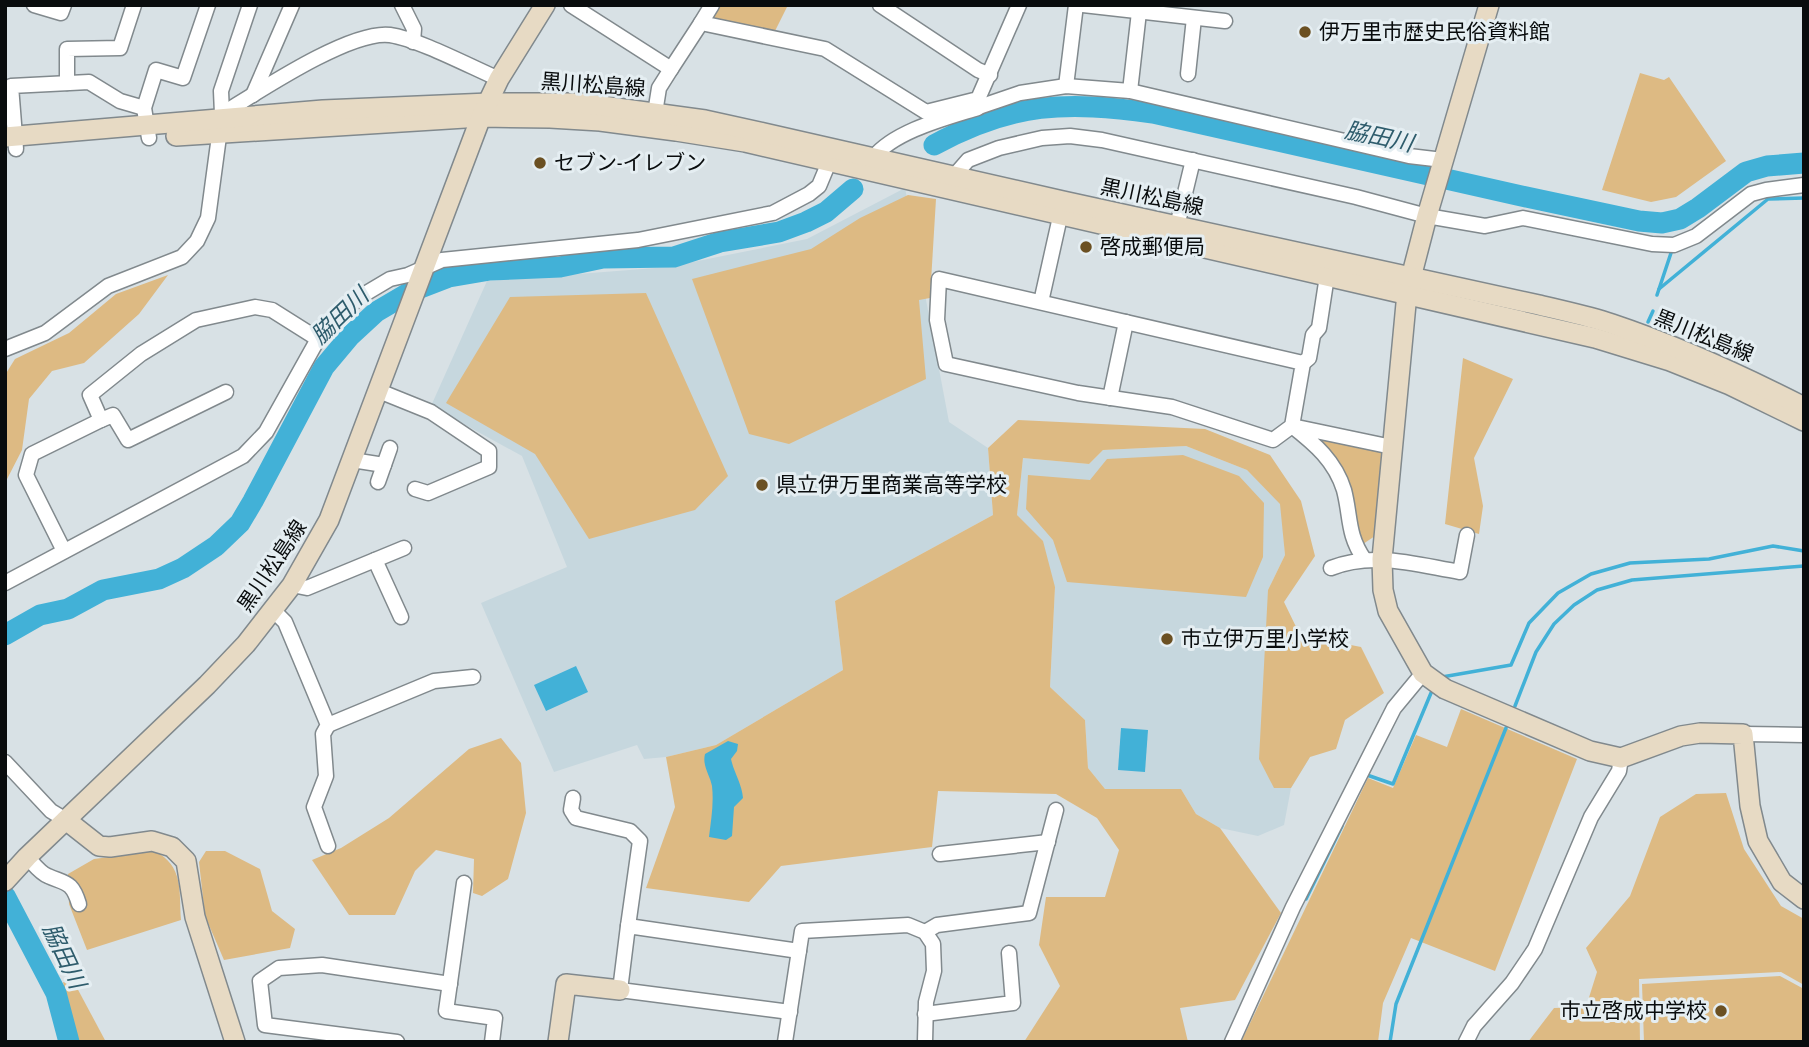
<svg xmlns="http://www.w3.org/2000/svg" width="1809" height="1047" font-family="'Roboto Condensed','Noto Sans JP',sans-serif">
  <rect width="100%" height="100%" fill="#d8e1e5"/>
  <g fill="#c6d7de">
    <polygon points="905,188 949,422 988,448 993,515 835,601 843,670 716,745 666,757 644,759 637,745 554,772 481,603 567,567 522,456 431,406 487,281 668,267 807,239"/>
    <polygon points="1186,446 1247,470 1281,504 1285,555 1268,590 1310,757 1291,788 1284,825 1258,836 1220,828 1196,814 1181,789 1105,789 1088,768 1085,720 1050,687 1055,587 1017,515 1023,458 1089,464 1103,450"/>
  </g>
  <g fill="#ddba83">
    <polygon points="717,5 788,5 774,33 708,20"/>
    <polygon points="1640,73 1664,80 1669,77 1726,161 1676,197 1651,202 1602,190"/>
    <polygon points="908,195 936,199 930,298 919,300 926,379 789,444 749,434 692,279 811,249 860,218"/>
    <polygon points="168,275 139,314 84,363 52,371 29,399 22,450 5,483 5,375 15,359 69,333 116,294"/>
    <polygon points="646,293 728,476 695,510 589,539 535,454 446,403 510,297"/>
    <polygon points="1463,358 1513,379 1474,458 1483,506 1479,534 1445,524"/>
    <polygon points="1018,420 1205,429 1270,455 1301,501 1315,556 1284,602 1300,635 1361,647 1384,693 1345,720 1336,749 1310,757 1291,788 1274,788 1259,759 1268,590 1285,555 1280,504 1247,470 1186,446 1103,450 1089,464 1023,458 1017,515 1043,541 1055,587 1050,687 1085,720 1088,768 1105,789 1181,789 1196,814 1220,828 1281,913 1235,1000 1180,1008 1188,1042 1024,1042 1060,986 1039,945 1046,897 1105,897 1119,850 1097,818 1056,794 938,791 932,847 781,866 749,902 646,888 675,807 666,757 716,745 843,670 835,601 993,515 988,448"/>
    <polygon points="1315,435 1382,451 1375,536 1363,544 1357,541 1347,488"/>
    <polygon points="1183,455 1239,476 1264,503 1263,557 1246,597 1067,582 1053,540 1026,509 1028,475 1090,480 1107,459"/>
    <polygon points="1461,709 1577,759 1495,971 1411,938 1383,1003 1378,1042 1241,1042 1368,778 1393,788 1416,735 1447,747"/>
    <polygon points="501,738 521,763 526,813 508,879 482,896 473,893 474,859 436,850 415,871 395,915 349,915 312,860 341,848 389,818 469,749"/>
    <polygon points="1726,793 1744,849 1781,906 1804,919 1804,985 1781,972 1639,979 1640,1042 1528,1042 1554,1008 1586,1007 1597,972 1586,948 1630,896 1660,817 1696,794"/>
    <path d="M 154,851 C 184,865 179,892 181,920 L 87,950 L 69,904 L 68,874 L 94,859 Z"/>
    <polygon points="206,851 225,851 260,869 272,911 295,929 290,948 224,960 205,916 199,862"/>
    <polygon points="1780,976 1804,989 1804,1042 1644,1042 1642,984"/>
    <polygon points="63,982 76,986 106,1042 74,1042"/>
  </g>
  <g fill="#42b1d7">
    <polygon points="576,666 588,692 546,711 534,685"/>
    <polygon points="1121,728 1148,730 1145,772 1118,770"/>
    <path d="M 728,741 L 738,744 L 737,751 L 731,759 C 734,773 742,784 743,798 L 734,807 L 732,836 L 726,840 L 709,837 C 711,820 714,804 712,786 C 710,775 702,766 705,754 Z"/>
  </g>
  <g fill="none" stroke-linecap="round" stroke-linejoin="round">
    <g stroke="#42b1d7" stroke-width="3.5">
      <polyline points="1659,289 1768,199 1804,198"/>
      <polyline points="1657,295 1671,253"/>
      <polyline points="1648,322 1653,311"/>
      <polyline points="1442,677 1511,665 1529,623 1558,593 1591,574 1630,563 1709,559 1773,546 1804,551"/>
      <polyline points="1515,706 1536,652 1554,624 1574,605 1597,590 1632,580 1804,566"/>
      <polyline points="1367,775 1393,784 1431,693"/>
      <polyline points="1306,899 1342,826"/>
      <polyline points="1390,1042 1396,1004 1506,728"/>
    </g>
    <g stroke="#42b1d7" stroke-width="21">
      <path d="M 934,145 C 1013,102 1066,101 1153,113 L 1517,195 L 1639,221 L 1662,223 L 1680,219 L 1698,208 L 1746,172 L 1767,166 L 1804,163"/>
      <polyline points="5,635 40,615 68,609 103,590 159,579 183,568 216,546 240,523 253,501 324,367 350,336 376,312 410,292 449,277 490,270 560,267 603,258 674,257 720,242 779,232 806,222 826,212 853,189"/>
      <polyline points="5,896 56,993 69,1042"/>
    </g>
    <g stroke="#81898d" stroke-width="17">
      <g id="street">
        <polyline points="34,5 61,13 64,5"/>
        <polyline points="402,5 414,29 413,42"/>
        <polyline points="571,5 671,69 659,88 655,113"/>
        <polyline points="880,5 978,70 990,75"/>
        <polyline points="1083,5 1225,21"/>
        <polyline points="701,23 712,5"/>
        <polyline points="671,69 701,23 825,49 926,112 978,99 1019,5"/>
        <polyline points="1188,74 1194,18"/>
        <polyline points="67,83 67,49 120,48 134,5"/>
        <polyline points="1066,86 1076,5"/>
        <polyline points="1130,91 1139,12"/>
        <polyline points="253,95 292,5"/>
        <polyline points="978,99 979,107 1020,93 1066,86 1130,91 1409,156 1443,160"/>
        <path d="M 222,114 C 258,92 350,30 390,35 C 418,39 471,67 499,79"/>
        <polyline points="149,138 144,108 156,70 183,78 208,5"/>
        <polyline points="16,149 11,86 89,82 120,101 144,108"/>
        <path d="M 873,158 C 894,131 946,118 978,108"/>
        <polyline points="954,176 968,160 999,148 1042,138 1070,136 1102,140 1356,197 1427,216 1485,226 1523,218 1652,244 1674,245 1696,236 1751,194 1766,190 1804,185"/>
        <polyline points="1177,226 1193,160"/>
        <polyline points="1041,302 1062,208"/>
        <polyline points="5,349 45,333 108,286 182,257 197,241 208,218 222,114 221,91 250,5"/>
        <polyline points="1303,363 1309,358 1313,335 1319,328 1327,276"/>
        <polyline points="379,391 431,412 489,451 489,467 428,493 415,489"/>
        <polyline points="1110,398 1126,322"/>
        <polyline points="101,420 113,415 128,440 226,392"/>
        <polyline points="352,460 384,465"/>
        <polyline points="378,482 390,448"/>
        <polyline points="64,551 26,475 32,454 101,420 90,395 141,354 196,320 255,307 272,310 318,339"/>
        <path d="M 1364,559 C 1347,534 1351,517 1344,490 C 1335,461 1315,444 1292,426 L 1273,440 L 1172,407 L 1078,393 L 946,364 L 937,320 L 939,279 L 1303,363 L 1292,426 L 1392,447"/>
        <polyline points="375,560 401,617"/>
        <path d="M 1331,568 C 1373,551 1417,565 1460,572 L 1467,535"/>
        <polyline points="5,583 243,456 266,432 318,339 358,298 390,279 408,275 442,260 638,240 773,213 809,194 819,186 829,162"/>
        <polyline points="292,585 307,588 404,548"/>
        <polyline points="273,610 285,622 328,725 323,734 326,776 314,807 328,846"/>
        <polyline points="328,725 434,681 473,677"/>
        <polyline points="1743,734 1804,735"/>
        <polyline points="5,762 51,811 66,820"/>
        <polyline points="573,798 571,810 576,818 630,831 640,841 628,926"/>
        <polyline points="940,854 1048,842"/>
        <path d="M 27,857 C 33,863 40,873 48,876 C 66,884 72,881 79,904"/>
        <polyline points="464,883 446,1011 495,1018 492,1042"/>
        <polyline points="925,932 937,925 1029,913 1056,810"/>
        <polyline points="790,1012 620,990 628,926 799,951"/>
        <polyline points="925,1014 1013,1003 1009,953"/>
        <polyline points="397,1042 265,1025 260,981 279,968 322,965 450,984"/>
        <polyline points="785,1042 802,931 908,925 925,932 933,944 934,971 926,1002 925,1042"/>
        <polyline points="1232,1042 1293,907 1394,708 1423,673"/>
        <polyline points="1466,1042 1474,1026 1512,983 1535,949 1591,817 1619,771 1621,758"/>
      </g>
    </g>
    <g stroke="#81898d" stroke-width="22">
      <g id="secondary">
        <polyline points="1489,5 1427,216 1407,293 1382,559 1383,590 1388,611 1423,673 1445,689 1590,751 1621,758 1681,736 1700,733 1743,734 1750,806 1758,841 1782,882 1804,899"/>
        <polyline points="176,136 481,117 550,118 600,121 676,131 745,142 1595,338 1670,361 1730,385 1804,421"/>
        <path d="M 5,137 L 323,110 L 489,103 L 580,103 L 705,120 L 764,133 L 1063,201 L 1539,305 C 1563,311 1588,316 1612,324 C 1678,346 1741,375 1804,407"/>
        <polyline points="66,820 99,846 110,847 152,841 172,847 186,861 195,917 235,1042"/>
        <polyline points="5,881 27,857 207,685 246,644 292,585 329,520 481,117 499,79 545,5"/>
        <polyline points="558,1042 566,984 620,990"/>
      </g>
    </g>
    <use href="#street" stroke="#fff" stroke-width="14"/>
    <use href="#secondary" stroke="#e7dac4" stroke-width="19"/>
  </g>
  <g fill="#6b5022" stroke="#e5eef2" stroke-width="2.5">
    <circle cx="1305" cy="32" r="7"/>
    <circle cx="540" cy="163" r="7"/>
    <circle cx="1086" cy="247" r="7"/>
    <circle cx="762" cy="485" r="7"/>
    <circle cx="1167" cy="639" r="7"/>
    <circle cx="1721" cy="1011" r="7"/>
  </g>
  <g text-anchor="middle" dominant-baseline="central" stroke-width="6" stroke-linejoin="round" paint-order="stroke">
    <g font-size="21" fill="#090c0d" stroke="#e5eef2" text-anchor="start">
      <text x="1319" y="32">伊万里市歴史民俗資料館</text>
      <text x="554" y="163">セブン-イレブン</text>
      <text x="1100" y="247">啓成郵便局</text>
      <text x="776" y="485">県立伊万里商業高等学校</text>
      <text x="1181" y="639">市立伊万里小学校</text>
      <text x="1707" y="1011" text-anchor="end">市立啓成中学校</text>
    </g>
    <g font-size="21" fill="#090c0d" stroke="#e5eef2">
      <text transform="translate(593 85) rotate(4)">黒川松島線</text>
      <text transform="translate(1152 197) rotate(12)">黒川松島線</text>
      <text transform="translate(1704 336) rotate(22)">黒川松島線</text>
      <text transform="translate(272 566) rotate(-56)">黒川松島線</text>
    </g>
    <g font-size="23" font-style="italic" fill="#2e5c6c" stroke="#e5eef2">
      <text transform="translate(1379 137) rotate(12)">脇田川</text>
      <text transform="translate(340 316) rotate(-44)">脇田川</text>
      <text transform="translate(64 956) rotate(65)">脇田川</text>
    </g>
  </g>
  <rect width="1809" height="1047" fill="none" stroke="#090c0d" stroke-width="14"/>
</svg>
